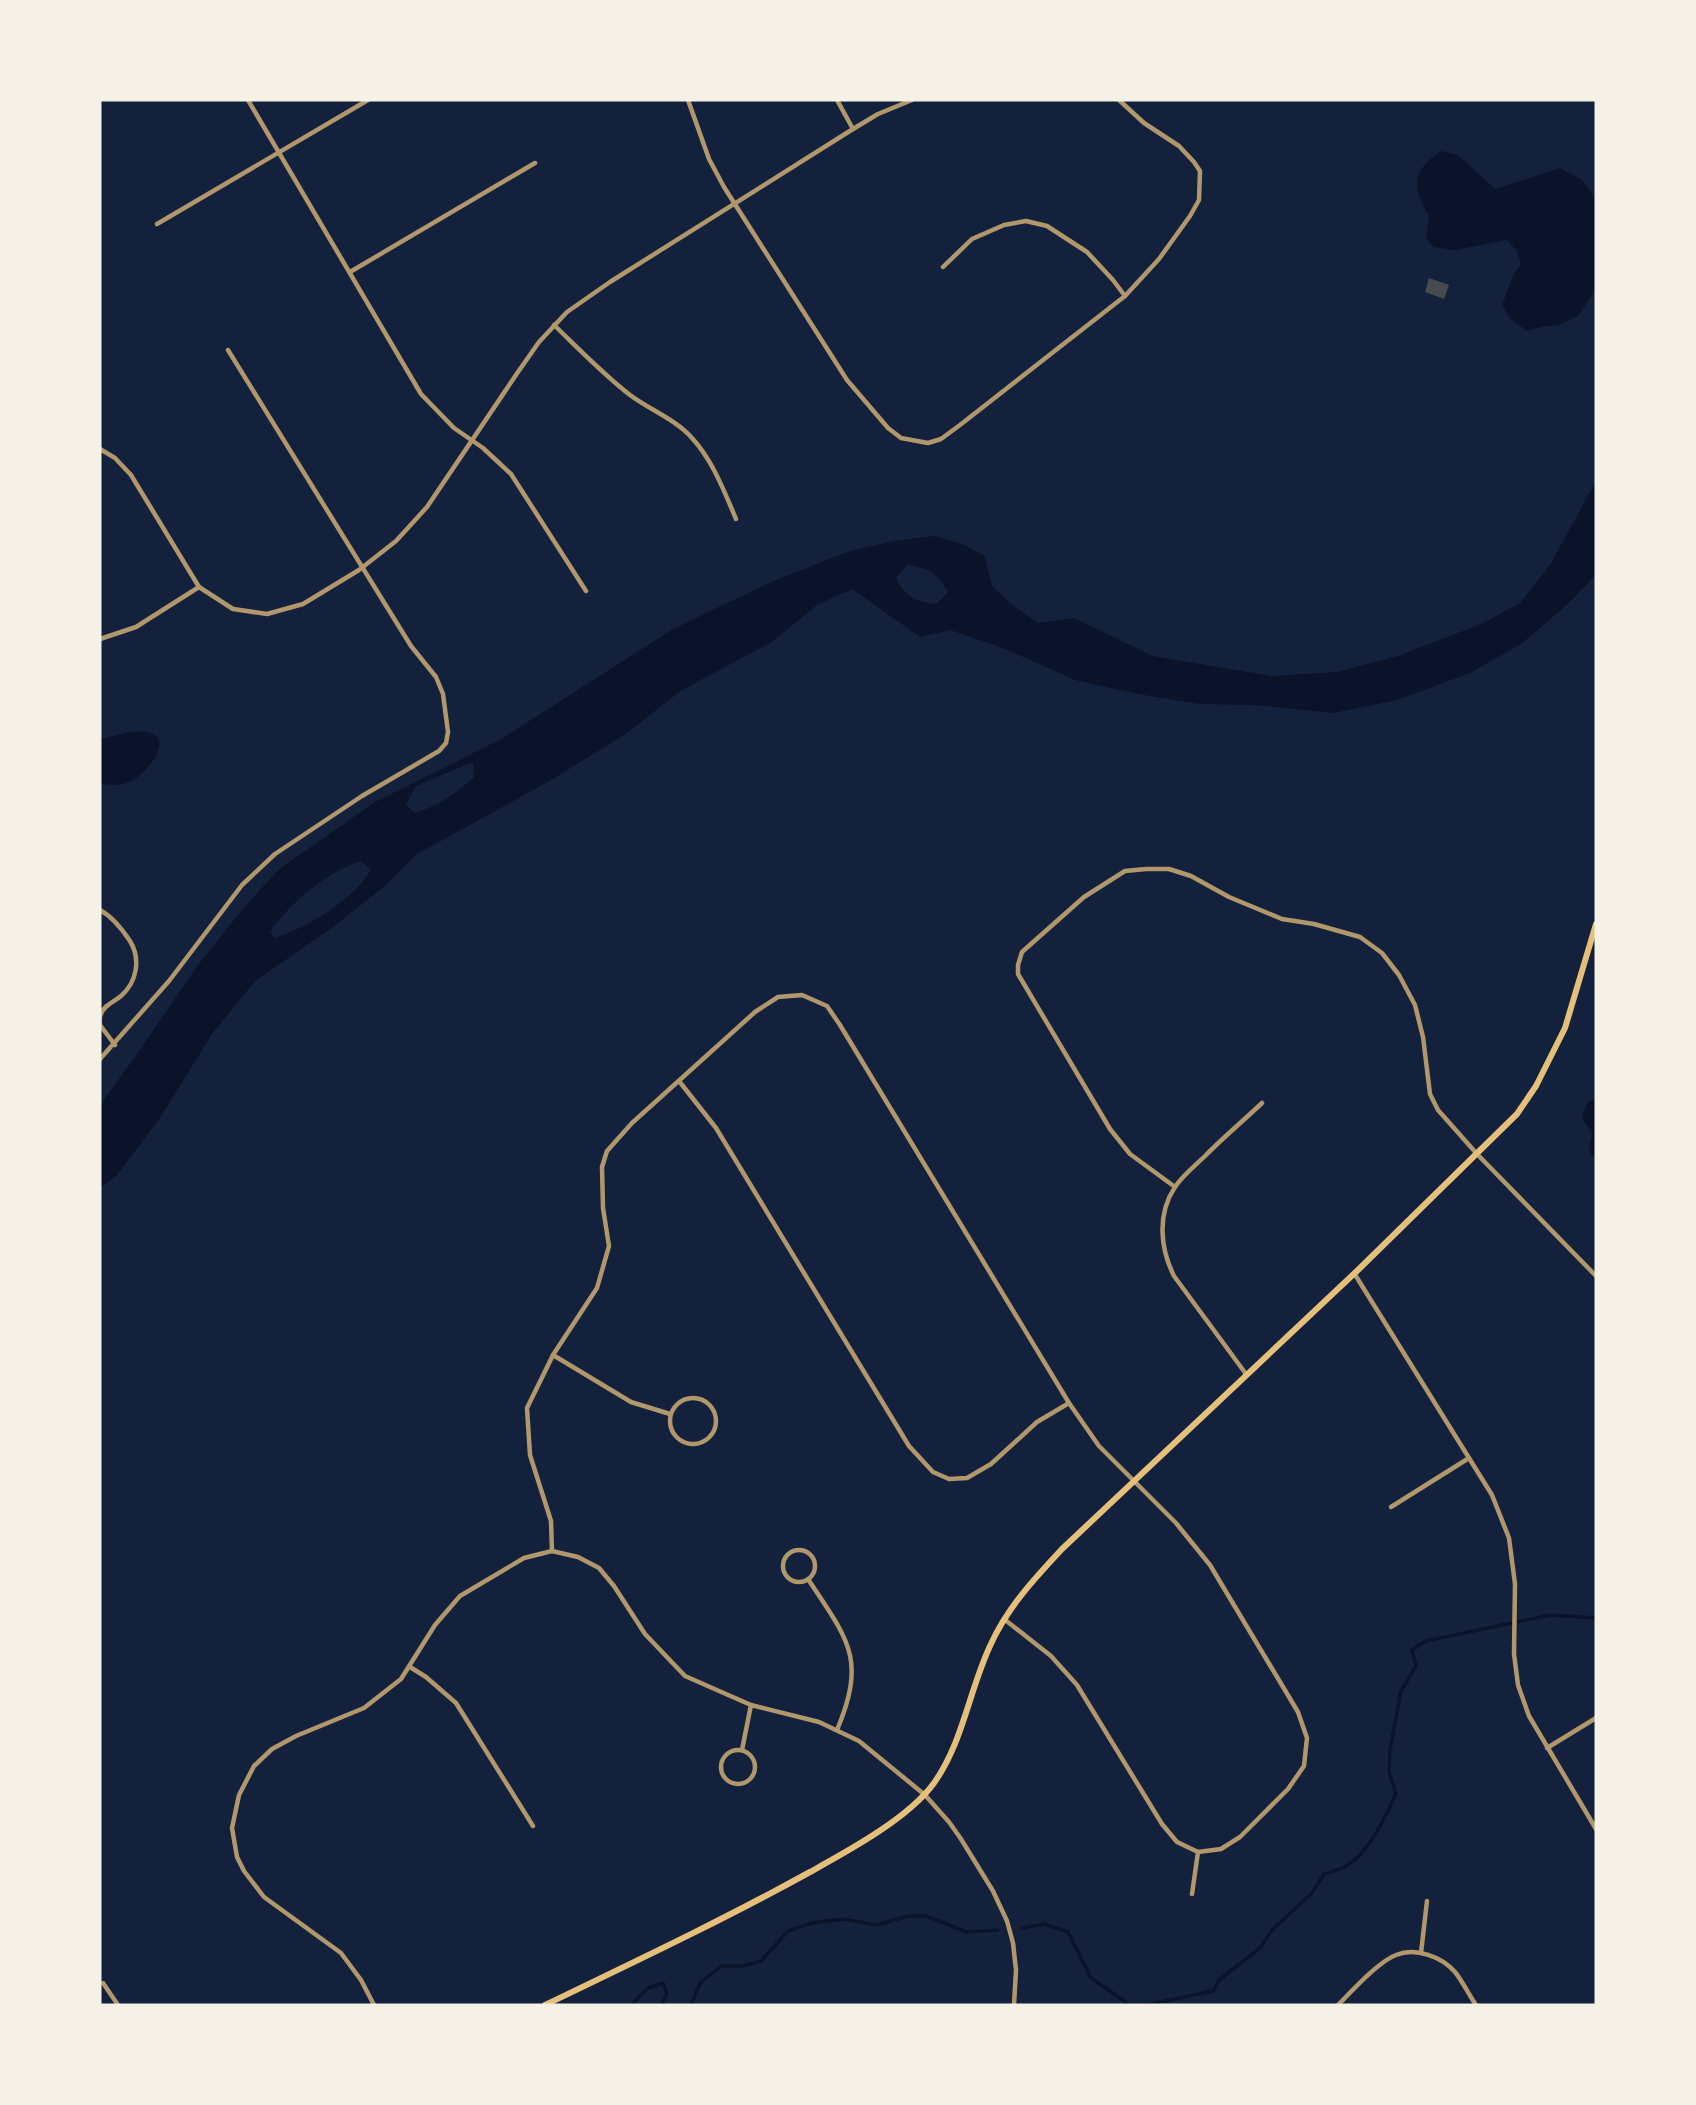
<svg xmlns="http://www.w3.org/2000/svg" width="1696" height="2105" font-family="Signika,sans-serif">
  <rect width="100%" height="100%" fill="#14213d"/>
  <g fill="#0b132b" fill-rule="evenodd">
    <path d="M 1441,151 L 1458,155 L 1495,189 L 1560,168 L 1582,180 L 1596,199 L 1596,289 L 1578,316 L 1559,325 L 1541,327 L 1527,331 L 1510,319 L 1502,305 L 1513,276 L 1521,264 L 1516,250 L 1507,240 L 1455,250 L 1433,247 L 1426,237 L 1429,216 C 1411,186 1412,171 1441,151 Z"/>
    <path d="M 1596,481 L 1596,575 L 1568,604 L 1521,644 L 1470,673 L 1397,700 L 1333,713 L 1255,705 L 1199,704 L 1138,694 L 1075,680 L 1003,648 L 950,630 L 920,637 L 852,589 L 817,605 L 772,642 L 682,690 L 624,735 L 548,782 L 417,854 L 384,887 L 329,930 L 255,981 L 212,1034 L 160,1118 L 117,1175 L 100,1188 L 100,1105 L 137,1054 L 198,965 L 242,910 L 278,870 L 375,802 L 501,739 L 673,629 L 771,582 L 850,551 L 894,541 L 935,536 L 965,545 L 985,556 L 992,586 L 1011,604 L 1038,623 L 1074,618 L 1153,656 L 1271,676 L 1337,672 L 1398,656 L 1481,624 L 1520,603 L 1550,565 ZM 907,565 C 929,568 937,572 948,592 L 936,604 C 916,602 904,596 896,578 ZM 473,762 L 474,777 C 455,794 439,806 414,813 L 406,804 L 416,786 ZM 361,861 L 371,870 C 353,900 307,928 274,938 L 270,931 C 293,901 325,873 361,861 Z"/>
    <path d="M 130,732 C 135,732 142,731 147,732 C 177,739 146,773 132,781 C 122,786 110,785 100,784 L 100,739 Z"/>
    <path d="M 1596,1099 L 1596,1157 L 1591,1154 L 1589,1148 L 1592,1133 C 1582,1117 1579,1121 1588,1102 Z"/>
  </g>
  <g fill="none" stroke-linecap="round" stroke-linejoin="round">
    <g stroke="#0b132b" stroke-width="3.5">
      <path d="M 1022,1928 L 1044,1924 L 1068,1932 L 1091,1978 L 1130,2005 L 1151,2004 L 1213,1991 L 1219,1980 L 1260,1948 L 1272,1930 L 1312,1893 L 1324,1874 C 1330,1872 1339,1870 1345,1867 C 1370,1852 1384,1819 1396,1794 L 1389,1772 L 1390,1750 L 1401,1691 L 1416,1666 L 1412,1650 L 1426,1641 L 1550,1615 L 1596,1618"/>
      <polyline points="631,2005 648,1988 663,1983 667,1994 661,2005"/>
      <polyline points="691,2005 700,1983 721,1966 743,1966 761,1961 788,1931 812,1923 842,1919 877,1925 908,1916 926,1916 967,1932 998,1930"/>
    </g>
  </g>
  <polygon fill="#48494c" points="1429,278 1449,285 1444,299 1425,292"/>
  <g fill="none" stroke-linecap="round" stroke-linejoin="round">
    <g stroke="#b1986c" stroke-width="4.5">
      <polyline points="248,100 421,394 454,428 483,448 511,474 586,591"/>
      <polyline points="688,100 709,159 724,187 847,380 888,428 901,438 928,443 941,439 960,425 1125,296 1159,259 1190,216 1199,200 1200,171 1194,162 1179,146 1144,123 1119,100"/>
      <polyline points="837,100 853,129"/>
      <polyline points="157,224 368,100"/>
      <polyline points="943,267 972,239 1004,225 1026,221 1047,226 1087,252 1113,280 1125,296"/>
      <polyline points="350,272 535,163"/>
      <path d="M 554,325 C 579,349 603,374 630,395 C 650,410 675,419 692,438 C 713,461 724,491 736,519"/>
      <polyline points="100,449 115,458 131,475 199,587 233,609 267,614 303,604 359,570 396,541 427,507 518,372 539,342 567,312 610,282 853,129 878,114 912,100"/>
      <polyline points="100,639 136,627 199,587"/>
      <path d="M 100,910 C 113,917 122,929 130,941 C 141,959 137,982 121,996 C 114,1002 104,1005 101,1014 C 99,1018 100,1022 100,1025 L 115,1045"/>
      <polyline points="100,1059 169,981 242,885 275,854 362,796 439,751 446,743 448,732 443,694 436,677 411,646 228,350"/>
      <polyline points="679,1081 716,1128 909,1446 933,1472 949,1479 967,1478 991,1464 1037,1422 1069,1403"/>
      <polyline points="1175,1187 1130,1154 1110,1129 1018,974 1018,965 1022,952 1084,897 1125,871 1146,869 1169,869 1191,876 1229,897 1282,919 1314,924 1360,937 1382,953 1399,975 1415,1005 1423,1037 1430,1094 1438,1110 1477,1154 1596,1276"/>
      <polyline points="1354,1273 1492,1495 1509,1538 1515,1584 1514,1654 1518,1685 1529,1716 1596,1829"/>
      <polyline points="553,1355 631,1402 670,1414"/>
      <path d="M 1246,1374 L 1174,1276 C 1160,1248 1157,1214 1175,1187 C 1183,1175 1196,1165 1206,1155 C 1224,1137 1244,1120 1262,1103"/>
      <circle cx="693" cy="1421" r="23"/>
      <polyline points="1391,1507 1469,1458"/>
      <circle cx="799" cy="1566" r="16"/>
      <polyline points="552,1551 551,1521 530,1455 527,1408 553,1355 597,1288 609,1246 603,1208 602,1167 607,1151 632,1123 755,1012 778,997 802,995 827,1006 840,1025 1069,1403 1099,1446 1176,1523 1210,1565 1298,1712 1307,1738 1304,1766 1288,1789 1240,1837 1221,1849 1198,1852"/>
      <path d="M 808,1579 C 848,1640 867,1658 837,1730"/>
      <polyline points="1004,1619 1051,1656 1077,1685 1162,1824 1177,1842 1198,1852"/>
      <polyline points="410,1667 426,1677 456,1703 533,1826"/>
      <polyline points="1547,1748 1596,1718"/>
      <circle cx="738" cy="1767" r="17"/>
      <polyline points="742,1750 751,1705"/>
      <polyline points="1192,1894 1198,1852"/>
      <polyline points="1421,1953 1427,1901"/>
      <polyline points="103,1983 118,2005"/>
      <polyline points="374,2005 361,1980 341,1953 264,1897 244,1871 237,1857 232,1828 239,1795 254,1766 272,1749 296,1736 364,1708 401,1679 435,1625 460,1596 524,1558 552,1551 578,1557 599,1568 614,1586 645,1634 685,1676 751,1705 819,1722 859,1741 925,1795 949,1822 961,1839 993,1891 1007,1921 1013,1943 1016,1970 1014,2005"/>
      <path d="M 1338,2005 C 1351,1992 1379,1961 1396,1955 C 1416,1947 1442,1957 1455,1972 C 1463,1982 1469,1995 1476,2005"/>
    </g>
    <path stroke="#e5c07b" stroke-width="6" d="M 545,2005 C 634,1962 723,1920 810,1872 C 848,1851 909,1818 934,1783 C 963,1742 969,1691 990,1646 C 1007,1608 1034,1579 1062,1549 L 1359,1269 L 1517,1114 L 1536,1086 L 1565,1028 L 1596,924"/>
  </g>
  <rect width="1696" height="2105" fill="none" stroke="#f6f1e7" stroke-width="203"/>
</svg>
